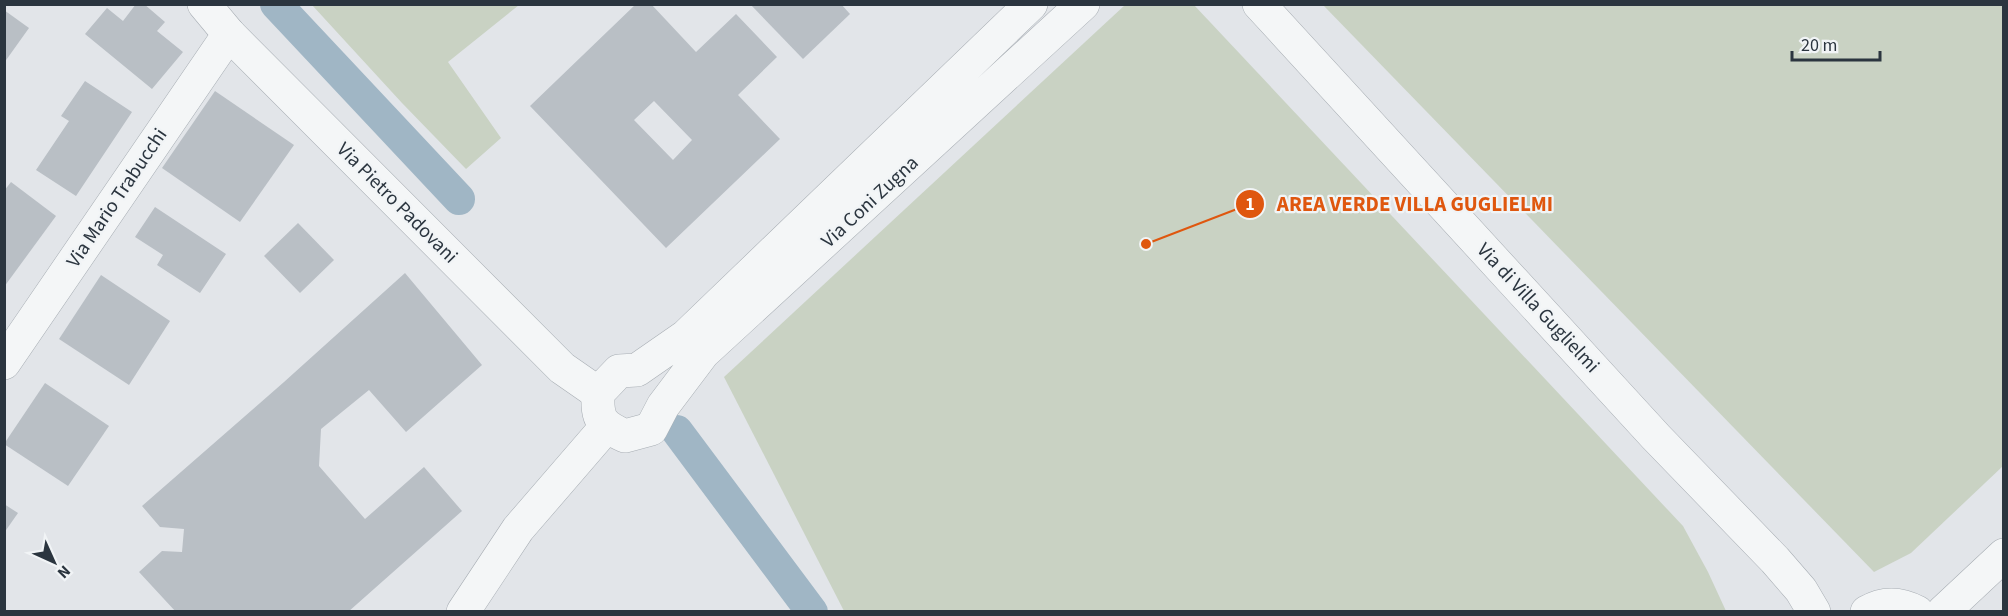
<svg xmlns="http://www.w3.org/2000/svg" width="2008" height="616" font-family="'Source Sans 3',sans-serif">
  <rect width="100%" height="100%" fill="#e2e5e9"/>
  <g fill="#c9d2c3">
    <polygon points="312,5 519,5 448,62 501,138 466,169 402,103"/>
    <polygon points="1125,5 1194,5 1683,526 1708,572 1726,611 844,611 724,377"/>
    <polygon points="1323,5 2003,5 2003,466 1911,553 1874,572"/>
  </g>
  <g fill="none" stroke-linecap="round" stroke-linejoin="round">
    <g stroke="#a0b6c5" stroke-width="32">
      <polyline points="276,4 459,199"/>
      <polyline points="677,431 812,612"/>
    </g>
  </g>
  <g fill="#b9bfc5" fill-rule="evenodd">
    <polygon points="136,4 144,4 165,22 157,31 183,52 152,89 85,34 107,8 123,21"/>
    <path d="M 636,4 L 651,4 L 696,52 L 736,14 L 777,57 L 738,95 L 780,139 L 666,248 L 530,106 ZM 654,101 L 692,140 L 673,160 L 634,120 Z"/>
    <polygon points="750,4 841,4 850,14 803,59"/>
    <polygon points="4,10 29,28 4,63"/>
    <polygon points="85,81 132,112 76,196 36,170 69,121 61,116"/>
    <polygon points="215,91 294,145 240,222 162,168"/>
    <polygon points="11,182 56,216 4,287 4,191"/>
    <polygon points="155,207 226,254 200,293 157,265 163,255 135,237"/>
    <polygon points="298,223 334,260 300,293 264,256"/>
    <polygon points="405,273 482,365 406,432 369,390 321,429 319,466 365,519 424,467 462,511 348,612 176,612 139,572 162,551 182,552 184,529 160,527 142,506 284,382"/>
    <polygon points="101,275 170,321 129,385 59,339"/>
    <polygon points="45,383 109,426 68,486 4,444"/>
    <polygon points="4,504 18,513 4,533"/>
  </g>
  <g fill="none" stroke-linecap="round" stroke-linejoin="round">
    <g stroke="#a7adb3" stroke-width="34">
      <g id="minor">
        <polyline points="204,4 229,34 562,368 598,393"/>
        <path d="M 1031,4 L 686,336 L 637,370 L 619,371 L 598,393 C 597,420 601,425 625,436 L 651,429 L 663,406 L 703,353 L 1083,4"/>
        <polyline points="1259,4 1656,437 1775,560 1801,590 1814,612"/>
        <polyline points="4,363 229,34"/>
        <polyline points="463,612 518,529 606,427"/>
        <path d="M 1867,612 C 1884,602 1900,603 1917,612"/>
        <polyline points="1943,612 2004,555"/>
      </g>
    </g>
    <use href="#minor" stroke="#f4f6f7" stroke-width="33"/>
  </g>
  <g text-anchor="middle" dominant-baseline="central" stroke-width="4.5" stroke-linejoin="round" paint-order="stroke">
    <g font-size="20" fill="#2b353f" stroke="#f1f4f6">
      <text transform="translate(117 198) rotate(-56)">Via Mario Trabucchi</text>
      <text transform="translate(870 202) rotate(-43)">Via Coni Zugna</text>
      <text transform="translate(397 203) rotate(45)">Via Pietro Padovani</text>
      <text transform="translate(1538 308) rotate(47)">Via di Villa Guglielmi</text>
    </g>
  </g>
  <path fill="none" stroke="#df570f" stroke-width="2" d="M1146 244L1250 204"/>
  <g fill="#df570f" stroke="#f1f4f6" stroke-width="2">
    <circle cx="1146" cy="244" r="6"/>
    <circle cx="1250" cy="204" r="15"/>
  </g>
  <g font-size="18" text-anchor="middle" font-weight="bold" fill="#fff">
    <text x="1250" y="210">1</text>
  </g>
  <g font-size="21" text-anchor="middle" font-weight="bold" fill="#df570f" stroke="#f1f4f6" stroke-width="4.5" stroke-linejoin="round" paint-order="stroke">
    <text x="1415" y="211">AREA VERDE VILLA GUGLIELMI</text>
  </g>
  <rect width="2008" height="616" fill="none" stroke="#2b353f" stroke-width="12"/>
  <g transform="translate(54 562) rotate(135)" stroke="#f1f4f6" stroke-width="4.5" paint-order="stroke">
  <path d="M0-4.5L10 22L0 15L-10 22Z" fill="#2b353f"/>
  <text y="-9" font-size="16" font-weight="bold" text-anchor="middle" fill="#2b353f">N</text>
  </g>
  <path d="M1792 51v9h88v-9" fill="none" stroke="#2b353f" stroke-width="3"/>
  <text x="1801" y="51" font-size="18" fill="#2b353f" stroke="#f1f4f6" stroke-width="4.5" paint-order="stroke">20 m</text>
</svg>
